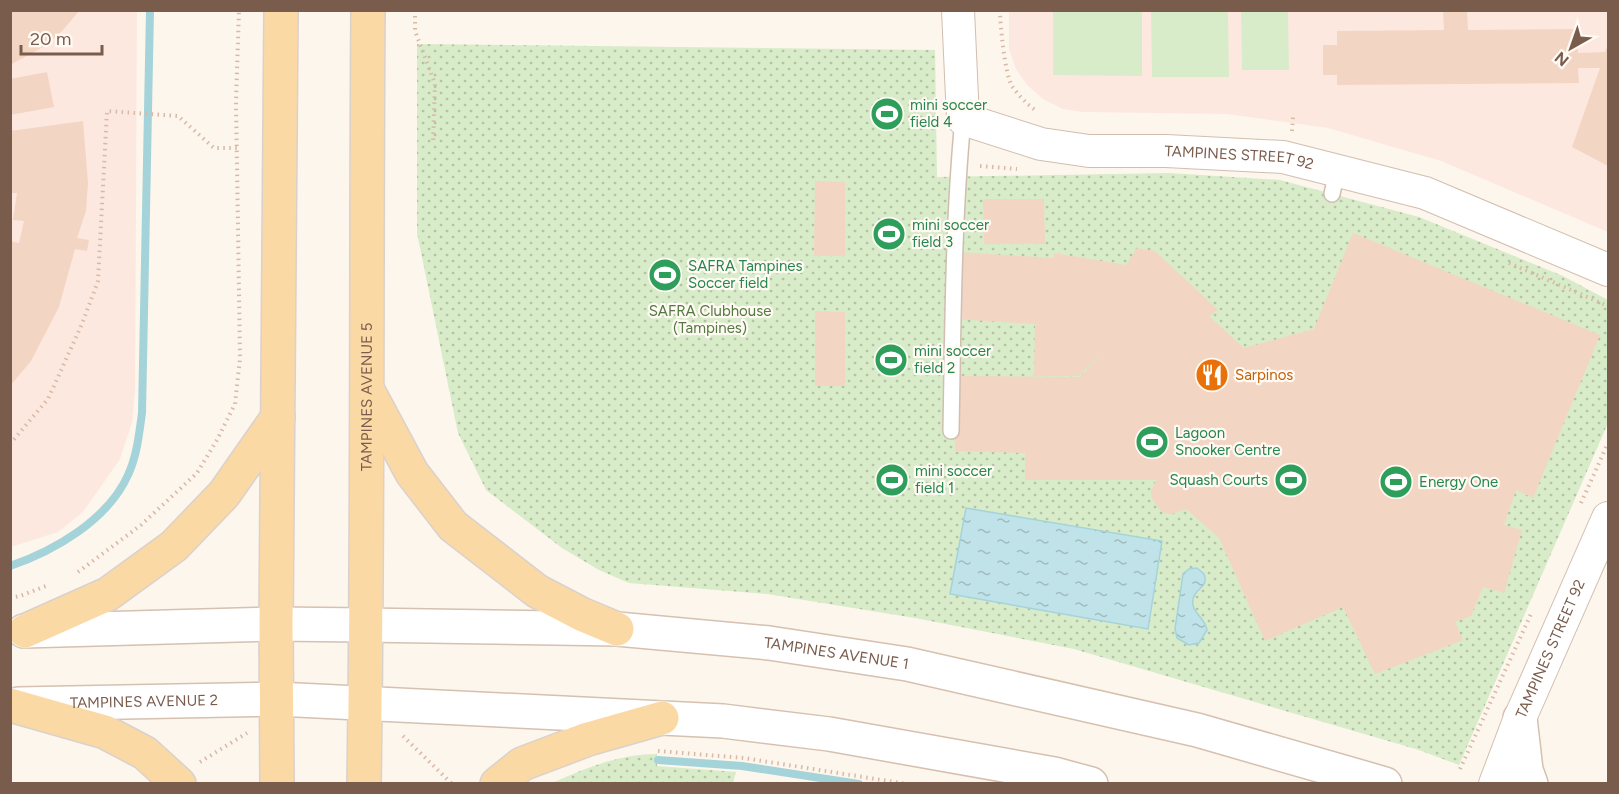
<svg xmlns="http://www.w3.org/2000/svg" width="1619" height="794" font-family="Figtree,sans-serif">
  <defs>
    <pattern id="park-dots" width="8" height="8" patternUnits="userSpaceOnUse" patternTransform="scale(1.5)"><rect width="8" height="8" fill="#d8ecc9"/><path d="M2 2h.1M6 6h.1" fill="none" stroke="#b4c2a5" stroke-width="1.8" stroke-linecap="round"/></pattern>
    <pattern id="water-ripples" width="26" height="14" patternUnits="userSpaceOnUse" patternTransform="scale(1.5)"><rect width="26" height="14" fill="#bfe3e8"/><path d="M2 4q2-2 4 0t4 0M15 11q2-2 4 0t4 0" fill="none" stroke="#a0bbbe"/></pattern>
  </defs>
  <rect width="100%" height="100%" fill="#fdf6ec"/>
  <g fill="#fde8e0">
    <polygon points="11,11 137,11 135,392 132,422 120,459 83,512 58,532 11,547"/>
    <polygon points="1009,11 1608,11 1608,232 1441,161 1328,128 1227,114 1083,112 1063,109 1043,99 1027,85 1016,69 1009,49"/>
  </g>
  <g fill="#d8ecc9">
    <polygon points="1053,11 1142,11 1142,76 1053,75"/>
    <polygon points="1151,11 1228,11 1229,77 1152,77"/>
    <polygon points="1241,11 1288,11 1289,70 1242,70"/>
  </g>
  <g fill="url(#park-dots)">
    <polygon points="417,44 935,50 937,177 1169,173 1280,180 1419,217 1563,276 1608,300 1608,423 1459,765 1419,750 1074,649 915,618 767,594 629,583 599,570 562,548 486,490 458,433 417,233"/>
    <path d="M 657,754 L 657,766 L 736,772 L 733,783 L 552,783 C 586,768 619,754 657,754 Z"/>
  </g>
  <g fill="url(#water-ripples)" stroke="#a5d3da" stroke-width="1.5">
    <polygon points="966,508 1162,541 1148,629 950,594"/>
    <path d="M 1197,568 L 1204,574 C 1209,588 1196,587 1193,599 C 1190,612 1205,617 1207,630 L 1199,643 L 1189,645 L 1177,638 L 1175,629 L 1183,574 L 1189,569 Z"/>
  </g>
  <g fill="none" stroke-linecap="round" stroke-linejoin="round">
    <g stroke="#a5d3da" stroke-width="8">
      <path d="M 10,566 C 54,551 108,520 128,475 C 137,456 139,434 142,413 L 150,10"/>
      <polyline points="658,760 742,766 859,784"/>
    </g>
  </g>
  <g fill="#f3d5c3">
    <polygon points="10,10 80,10 63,30 45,46 10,65"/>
    <polygon points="1443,10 1467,10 1468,30 1578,29 1578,53 1605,52 1608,44 1608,166 1572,147 1600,68 1578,68 1579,83 1337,85 1337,75 1323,75 1323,45 1337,45 1337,31 1444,30"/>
    <polygon points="47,72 54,107 10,115 10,79"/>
    <polygon points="83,121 88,183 86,211 77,238 89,240 87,251 75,249 59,307 31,361 10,386 10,241 19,243 24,221 13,220 17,193 10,193 10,131"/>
    <polygon points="815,181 845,182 845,256 814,256"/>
    <polygon points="983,199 1044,199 1045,244 984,244"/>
    <polygon points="1353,233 1600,335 1533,498 1516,490 1504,525 1522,530 1504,593 1483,587 1471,616 1455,622 1463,640 1375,674 1343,607 1265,641 1219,538 1186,509 1172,514 1165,513 1159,509 1152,498 1151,491 1156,480 1025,480 1025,453 955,451 954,376 1080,377 1105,349 1079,376 1034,376 1035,324 955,319 954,252 1054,258 1054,253 1126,265 1137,248 1155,251 1218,310 1209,316 1244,348 1314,329"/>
    <polygon points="815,311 845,312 845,386 815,386"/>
  </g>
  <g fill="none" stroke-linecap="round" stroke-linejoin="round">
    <g stroke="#d1beb0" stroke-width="18">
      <g id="lane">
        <polyline points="1332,194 1337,171"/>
        <path d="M 951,431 C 953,327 953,223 963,119"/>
      </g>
    </g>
    <g stroke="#d1beb0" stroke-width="34">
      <g id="street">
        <path id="s1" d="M 958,10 L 963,119 L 1041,144 L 1089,151 L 1166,151 L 1283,157 L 1425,193 L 1608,270"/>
        <path id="s2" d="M 1495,784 L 1520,718 L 1608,518"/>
      </g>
    </g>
    <g stroke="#d6c0b0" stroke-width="36">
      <g id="secondary">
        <path id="s3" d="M 24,631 L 276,624 L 364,625 L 617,629 L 769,643 L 907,664 L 1197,730 L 1385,784"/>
        <path id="s4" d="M 18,704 L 277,699 L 723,721 L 829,734 L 1054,774 L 1091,784"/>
        <polyline points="1520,718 1526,770 1531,784"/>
      </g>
    </g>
    <g stroke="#dad1cd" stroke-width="36">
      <g id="primary">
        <polyline points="368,391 412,473 453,526 537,591 581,614 617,629"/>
        <polyline points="25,631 108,594 174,546 224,494 278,417"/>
        <polyline points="10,705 105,732 145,753 179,784"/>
        <polyline points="277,784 276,624 281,10"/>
        <path id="s5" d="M 364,784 C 368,526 366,268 368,10"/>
        <polyline points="497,784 522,764 588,739 662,718"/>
      </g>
    </g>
    <g stroke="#d9b8a5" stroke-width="4" stroke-dasharray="1.5 4.5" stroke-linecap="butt">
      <polyline points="415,10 415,31 435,84 433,142"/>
      <path d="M 1000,10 C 1000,24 1005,75 1012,86 C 1018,95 1026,103 1035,110"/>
      <polyline points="1292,131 1293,117"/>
      <polyline points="980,166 1017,169"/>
      <polyline points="1509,263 1608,306"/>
      <polyline points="10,444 48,399 82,324 98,281 107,111 178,116 214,148 237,148"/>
      <polyline points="1581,503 1608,443"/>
      <polyline points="78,572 141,525 197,473 217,440 235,404 240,358 236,102 239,10"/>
      <polyline points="10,598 20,596 46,586"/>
      <polyline points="403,736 452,784"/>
      <polyline points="658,751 744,758 907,784"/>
      <polyline points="200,762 247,733"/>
      <polyline points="1460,769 1531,614"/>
    </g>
    <use href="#lane" stroke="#fff" stroke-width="15"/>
    <use href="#street" stroke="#fff" stroke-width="32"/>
    <use href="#secondary" stroke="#fff" stroke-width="33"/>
    <use href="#primary" stroke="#fbd9a5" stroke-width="33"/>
  </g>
  <defs>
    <g id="stadium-disc" transform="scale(1.725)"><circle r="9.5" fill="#2e9e5b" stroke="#fffaf3"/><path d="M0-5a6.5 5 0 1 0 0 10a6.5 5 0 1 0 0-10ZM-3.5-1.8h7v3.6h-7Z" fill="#fff"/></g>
    <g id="restaurant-disc" transform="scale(1.725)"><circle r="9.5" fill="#e8710a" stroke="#fffaf3"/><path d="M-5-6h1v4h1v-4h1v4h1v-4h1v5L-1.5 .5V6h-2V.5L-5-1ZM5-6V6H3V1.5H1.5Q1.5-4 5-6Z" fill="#fff"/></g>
  </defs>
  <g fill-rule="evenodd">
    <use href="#stadium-disc" x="887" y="114"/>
    <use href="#stadium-disc" x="889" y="234"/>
    <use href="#stadium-disc" x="665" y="275"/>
    <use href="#stadium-disc" x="891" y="360"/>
    <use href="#restaurant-disc" x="1212" y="375"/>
    <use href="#stadium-disc" x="1152" y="442"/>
    <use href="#stadium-disc" x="892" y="480"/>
    <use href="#stadium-disc" x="1291" y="480"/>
    <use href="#stadium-disc" x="1396" y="482"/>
  </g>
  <g text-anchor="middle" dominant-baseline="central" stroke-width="4.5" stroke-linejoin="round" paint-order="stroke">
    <g font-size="15" fill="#27864d" stroke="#fffaf3" text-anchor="start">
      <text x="910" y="105">mini soccer<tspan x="910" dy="17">field 4</tspan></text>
      <text x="912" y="225">mini soccer<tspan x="912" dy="17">field 3</tspan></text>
      <text x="688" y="266">SAFRA Tampines<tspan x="688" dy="17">Soccer field</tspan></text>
      <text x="914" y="351">mini soccer<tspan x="914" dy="17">field 2</tspan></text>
      <text x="1175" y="433">Lagoon<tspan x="1175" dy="17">Snooker Centre</tspan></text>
      <text x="915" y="471">mini soccer<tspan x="915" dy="17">field 1</tspan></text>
      <text x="1268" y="480" text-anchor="end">Squash Courts</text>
      <text x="1419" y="482">Energy One</text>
    </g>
    <g font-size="15" fill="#7a5c4d" stroke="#fffaf3">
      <text stroke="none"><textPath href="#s1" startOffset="390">TAMPINES STREET 92</textPath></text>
      <text stroke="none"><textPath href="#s5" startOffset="387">TAMPINES AVENUE 5</textPath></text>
      <text stroke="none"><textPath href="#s2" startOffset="146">TAMPINES STREET 92</textPath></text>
      <text stroke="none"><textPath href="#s3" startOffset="814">TAMPINES AVENUE 1</textPath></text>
      <text stroke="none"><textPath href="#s4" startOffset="126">TAMPINES AVENUE 2</textPath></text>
    </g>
    <g font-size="15" fill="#537a41" stroke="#fffaf3">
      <text x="710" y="311">SAFRA Clubhouse<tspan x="710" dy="17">(Tampines)</tspan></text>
    </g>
    <g font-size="15" fill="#c56008" stroke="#fffaf3" text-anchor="start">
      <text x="1235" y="375">Sarpinos</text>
    </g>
  </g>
  <rect width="1619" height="794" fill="none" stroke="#7a5c4d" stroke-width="24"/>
  <g transform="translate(1571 48) rotate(220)" stroke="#fffaf3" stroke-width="4.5" paint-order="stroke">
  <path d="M0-4.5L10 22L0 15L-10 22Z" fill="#7a5c4d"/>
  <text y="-9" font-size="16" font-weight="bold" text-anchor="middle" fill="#7a5c4d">N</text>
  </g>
  <path d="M21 45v9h81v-9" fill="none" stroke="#7a5c4d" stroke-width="3"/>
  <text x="30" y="45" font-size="18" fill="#7a5c4d" stroke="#fffaf3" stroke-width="4.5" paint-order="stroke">20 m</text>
</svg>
